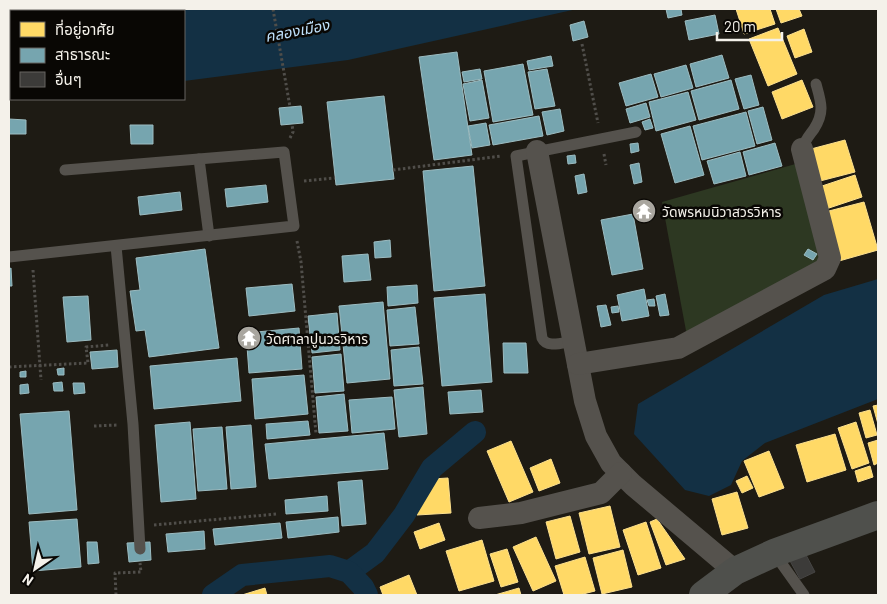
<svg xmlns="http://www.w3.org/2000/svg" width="887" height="604" font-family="Barlow,'Noto Sans Thai',sans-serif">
  <rect width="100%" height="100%" fill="#1e1b14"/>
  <polygon fill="#2d3822" points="799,163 822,254 817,265 687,336 662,202"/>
  <g fill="#133044">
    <polygon points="9,9 69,11 11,11 11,73 9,73"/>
    <polygon points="142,9 577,9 348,60 184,81 184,11 117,11"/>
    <polygon points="878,279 878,399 765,443 742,461 731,485 709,496 685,490 634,434 638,404 824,295"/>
  </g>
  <g fill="#ffd966" stroke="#fce08e">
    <polygon points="736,9 770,9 775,24 744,34"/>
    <polygon points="776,9 799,9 802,16 781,23"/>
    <polygon points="778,28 797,74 768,86 749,39"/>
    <polygon points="804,29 812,52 795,58 787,36"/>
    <polygon points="802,80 813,107 782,119 772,92"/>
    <polygon points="845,140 855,172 820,181 811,149"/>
    <polygon points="855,175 862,197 826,209 819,187"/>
    <polygon points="864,202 878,250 839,261 825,212"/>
    <polygon points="878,405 878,424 873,406"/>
    <polygon points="870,410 877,435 866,438 859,413"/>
    <polygon points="856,422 869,463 852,469 838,428"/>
    <polygon points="835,434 846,470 807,482 796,445"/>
    <polygon points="878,440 878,463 874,465 868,443"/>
    <polygon points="511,441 533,492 509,502 487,451"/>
    <polygon points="769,451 784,488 759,497 744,461"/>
    <polygon points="551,459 560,483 539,491 530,468"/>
    <polygon points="870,466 873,477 858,482 855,471"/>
    <polygon points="747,476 753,488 742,493 736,481"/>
    <polygon points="448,478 451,513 417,515 415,480"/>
    <polygon points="737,492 748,528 722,535 712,499"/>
    <polygon points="610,506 620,547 589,554 579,513"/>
    <polygon points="570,516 580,552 556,559 546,522"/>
    <polygon points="657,519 685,559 666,565 650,522"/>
    <polygon points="646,522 661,568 638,575 623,530"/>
    <polygon points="439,523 445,540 420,549 414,532"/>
    <polygon points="536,537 556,581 533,591 513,547"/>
    <polygon points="482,540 494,581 459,591 446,551"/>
    <polygon points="507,549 518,582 501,587 490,554"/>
    <polygon points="623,550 632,587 602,594 593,558"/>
    <polygon points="585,557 595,591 579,595 564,595 555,566"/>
    <polygon points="409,575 417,595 383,595 380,587"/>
    <polygon points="265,588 267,595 242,595"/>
    <polygon points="519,588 521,595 495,595"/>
  </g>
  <g fill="#76a5af" stroke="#9cbcc1">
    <polygon points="666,9 681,9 682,15 668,18"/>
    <polygon points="715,15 719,34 689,40 685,21"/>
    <polygon points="584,21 588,37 573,41 570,25"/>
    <polygon points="457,52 472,155 434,160 419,57"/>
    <polygon points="722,55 729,78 696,87 690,64"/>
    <polygon points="551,56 553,66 529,70 527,61"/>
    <polygon points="523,64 533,115 493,122 484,71"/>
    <polygon points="686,65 693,88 661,97 654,74"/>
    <polygon points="480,69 482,79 464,82 462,72"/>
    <polygon points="547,69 555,106 535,109 528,72"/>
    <polygon points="651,74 658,97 626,106 619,83"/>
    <polygon points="751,75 759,105 744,109 735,79"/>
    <polygon points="482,80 489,118 470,121 463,84"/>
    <polygon points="731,80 739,109 699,120 691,91"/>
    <polygon points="688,92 696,120 656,131 649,102"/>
    <polygon points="384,96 394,179 336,185 327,102"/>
    <polygon points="646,103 650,117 630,123 626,109"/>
    <polygon points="301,106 303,123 281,125 279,108"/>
    <polygon points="763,107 772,140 757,144 748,111"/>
    <polygon points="560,109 564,131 547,135 542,112"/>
    <polygon points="746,112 755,146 702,160 693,126"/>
    <polygon points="539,116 543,136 493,145 489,125"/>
    <polygon points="9,119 26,120 26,134 9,134"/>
    <polygon points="650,119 653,128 645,130 642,122"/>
    <polygon points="486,123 490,145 472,148 468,126"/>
    <polygon points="130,125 153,125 153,144 131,144"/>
    <polygon points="690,126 704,175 675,183 661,134"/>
    <polygon points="638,143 639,151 631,153 630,144"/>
    <polygon points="775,143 782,166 749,175 743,152"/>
    <polygon points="740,152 746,176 714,184 707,161"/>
    <polygon points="575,155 576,163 568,164 567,156"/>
    <polygon points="639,163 642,182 634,184 630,165"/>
    <polygon points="473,166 485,286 434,291 423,171"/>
    <polygon points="584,174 587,192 578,194 575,176"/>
    <polygon points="266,185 268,202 227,207 225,189"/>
    <polygon points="180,192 182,210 140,215 138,197"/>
    <polygon points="633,214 643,269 612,275 601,220"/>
    <polygon points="390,240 391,257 375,258 374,242"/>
    <polygon points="205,249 219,348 149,357 145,330 136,331 130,291 140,290 136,258"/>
    <polygon points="808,249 817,254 813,260 804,255"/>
    <polygon points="368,254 371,280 344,282 342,256"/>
    <polygon points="11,268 12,286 9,286 9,269"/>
    <polygon points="292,284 295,311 249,316 246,288"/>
    <polygon points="417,285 418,303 388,306 387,287"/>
    <polygon points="644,289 649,316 622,321 617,295"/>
    <polygon points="485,294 492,382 442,386 434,298"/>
    <polygon points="665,294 669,315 660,316 656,296"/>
    <polygon points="88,296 91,340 67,342 63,297"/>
    <polygon points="654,299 655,306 649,306 647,300"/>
    <polygon points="383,302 390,379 347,383 339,306"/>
    <polygon points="606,305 611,325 601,327 597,306"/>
    <polygon points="618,306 619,312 612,313 611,307"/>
    <polygon points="415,307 419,344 390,346 387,310"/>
    <polygon points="337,313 340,350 312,353 308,316"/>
    <polygon points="299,328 302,369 249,373 246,333"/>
    <polygon points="503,343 526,343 528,373 504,373"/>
    <polygon points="419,347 423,384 394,386 391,350"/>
    <polygon points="117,350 118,367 92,369 90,352"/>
    <polygon points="341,354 344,391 315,393 312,357"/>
    <polygon points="237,358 241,401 154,409 150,366"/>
    <polygon points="64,368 64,375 58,375 57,369"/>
    <polygon points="26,371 26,377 20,377 20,372"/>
    <polygon points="304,375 308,414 255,419 252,379"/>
    <polygon points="62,382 63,391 54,391 53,383"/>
    <polygon points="73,383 84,383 85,393 74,394"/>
    <polygon points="28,384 29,393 20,394 20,385"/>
    <polygon points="423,387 427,434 399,437 394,390"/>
    <polygon points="481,390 483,412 450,414 448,392"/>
    <polygon points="344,394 348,431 319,433 316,397"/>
    <polygon points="392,397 395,429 352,433 349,400"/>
    <polygon points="69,411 77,510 29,514 20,414"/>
    <polygon points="308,421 310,435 267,439 266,424"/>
    <polygon points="190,422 196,499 161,502 155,425"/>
    <polygon points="251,425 256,487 231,489 226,427"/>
    <polygon points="222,427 227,489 198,491 193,429"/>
    <polygon points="384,433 388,469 269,479 265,444"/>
    <polygon points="362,480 366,524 342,526 338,482"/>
    <polygon points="327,496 328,511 286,514 285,500"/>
    <polygon points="338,517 339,532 288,538 286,522"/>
    <polygon points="77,519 81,567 33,571 29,522"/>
    <polygon points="280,523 282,538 215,545 213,529"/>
    <polygon points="204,531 205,549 168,552 166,534"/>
    <polygon points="87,542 97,542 99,563 88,564"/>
    <polygon points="150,542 151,560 129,562 127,543"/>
  </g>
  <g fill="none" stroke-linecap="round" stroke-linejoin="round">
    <g stroke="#133044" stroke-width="22">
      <polyline points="349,572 375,553 404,515 432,468 475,432"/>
      <polyline points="213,595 242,575 330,566 349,572 363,587 367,595"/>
    </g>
  </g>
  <polygon fill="#3c3b39" stroke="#464544" points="805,553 815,572 800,579 790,561"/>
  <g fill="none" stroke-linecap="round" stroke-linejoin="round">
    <g stroke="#504e4a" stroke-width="3" stroke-dasharray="2.5 2.5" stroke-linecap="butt">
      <polyline points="273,9 290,107"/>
      <polyline points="582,44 598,123"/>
      <polyline points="290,138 293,132 292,124"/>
      <polyline points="604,154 606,165"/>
      <polyline points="393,170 501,156"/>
      <polyline points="304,181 335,178"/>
      <polyline points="297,241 301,262 316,434"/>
      <polyline points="33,270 41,380"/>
      <polyline points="9,367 88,363 86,347 109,345"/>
      <polyline points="94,426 117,425"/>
      <polyline points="154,525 277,514"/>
      <polyline points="116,595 115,573 141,572 140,563"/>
    </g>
    <g stroke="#55524d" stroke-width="11">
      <path d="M 802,149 C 805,140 809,136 814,129 C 825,112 821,102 816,84"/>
      <polyline points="199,159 209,236"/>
      <polyline points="116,246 133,424 140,549"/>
      <polyline points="9,257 294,226 284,152 65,170"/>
      <path d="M 574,341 C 564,342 547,349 542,338 L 516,156 L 636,132"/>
      <polyline points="774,553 804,595"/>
    </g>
    <g stroke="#55524d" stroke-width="22">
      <polyline points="537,151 585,401 596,436 611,463 633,485 735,571"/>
      <polyline points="578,364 678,348 825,269 830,258 802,149"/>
      <polyline points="479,518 521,513 601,493 621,473"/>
    </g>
    <polyline stroke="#4f504c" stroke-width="28" points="703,595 735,571 774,553 878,515"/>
  </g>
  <defs>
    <g id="temple-disc" transform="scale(1.25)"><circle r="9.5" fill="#a9a69f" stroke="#090704"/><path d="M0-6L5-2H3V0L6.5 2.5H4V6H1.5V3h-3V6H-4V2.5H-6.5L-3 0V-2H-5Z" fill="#fff"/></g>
  </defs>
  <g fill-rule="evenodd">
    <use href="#temple-disc" x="644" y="211"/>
    <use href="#temple-disc" x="249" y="338"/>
  </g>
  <g text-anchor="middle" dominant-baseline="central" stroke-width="5" stroke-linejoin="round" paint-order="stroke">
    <g font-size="14" fill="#f4f1ea" stroke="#090704" text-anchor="start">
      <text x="662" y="211">วัดพรหมนิวาสวรวิหาร</text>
      <text x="266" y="338">วัดศาลาปูนวรวิหาร</text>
    </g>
    <g font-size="15" font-style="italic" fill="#bfe1fc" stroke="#090704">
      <text transform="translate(297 30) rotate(-11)">คลองเมือง</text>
    </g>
  </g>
  <rect width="887" height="604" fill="none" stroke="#f4f1ea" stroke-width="20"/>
  <rect x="10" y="10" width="175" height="90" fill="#090704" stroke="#676560"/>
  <rect x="20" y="22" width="25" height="15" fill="#ffd966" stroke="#676560"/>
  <text x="55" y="35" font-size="15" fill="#f4f1ea">ที่อยู่อาศัย</text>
  <rect x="20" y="48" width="25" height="15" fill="#76a5af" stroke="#676560"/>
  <text x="55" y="60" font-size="15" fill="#f4f1ea">สาธารณะ</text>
  <rect x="20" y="72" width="25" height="15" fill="#3c3b39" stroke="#676560"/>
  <text x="55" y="85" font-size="15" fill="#f4f1ea">อื่นๆ</text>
  <g transform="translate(35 569) rotate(214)" stroke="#090704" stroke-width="4" paint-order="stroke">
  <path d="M0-4L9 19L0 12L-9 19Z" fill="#f4f1ea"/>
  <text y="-8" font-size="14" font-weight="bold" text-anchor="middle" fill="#f4f1ea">N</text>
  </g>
  <path d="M717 32v8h65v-8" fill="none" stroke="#f4f1ea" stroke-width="2.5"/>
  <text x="724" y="32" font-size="15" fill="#f4f1ea" stroke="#090704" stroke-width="4" paint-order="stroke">20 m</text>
</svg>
